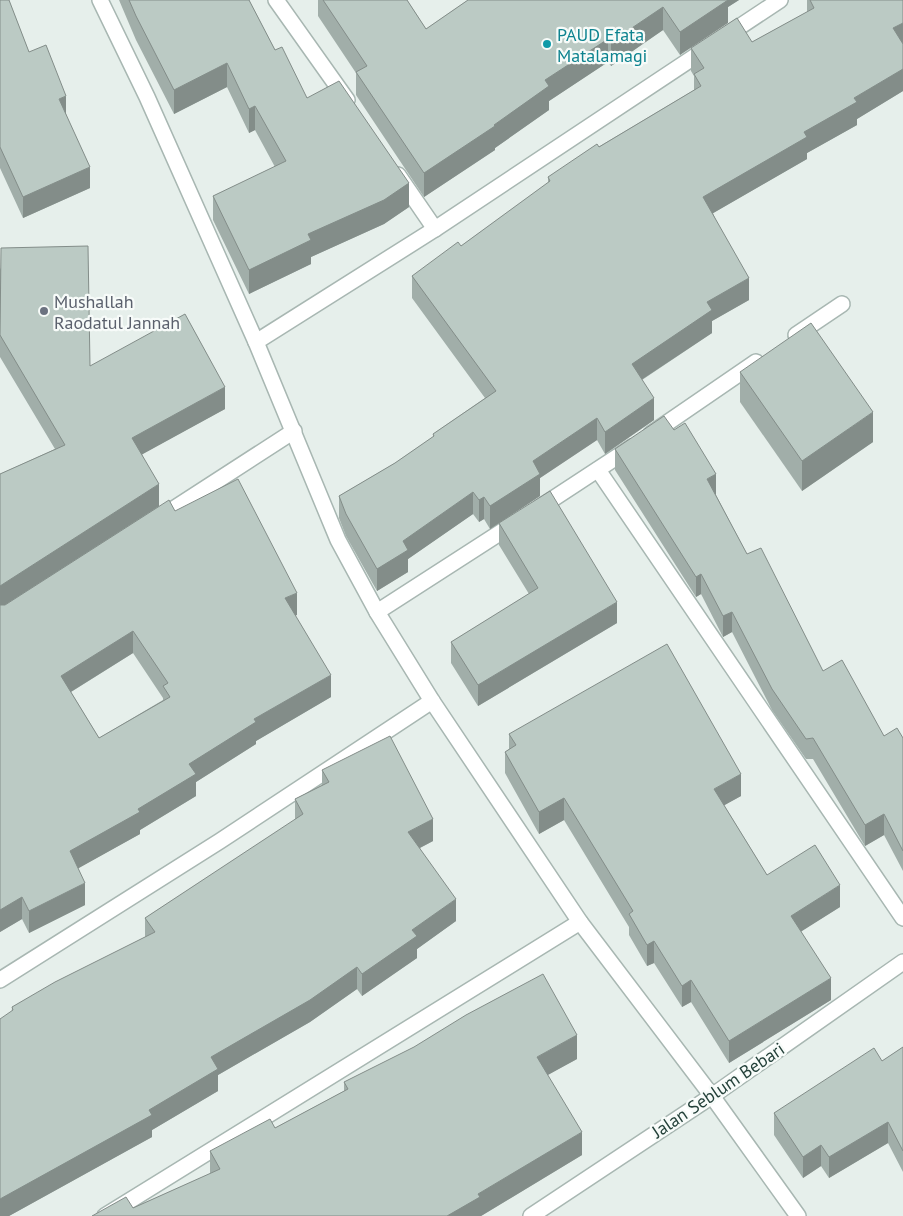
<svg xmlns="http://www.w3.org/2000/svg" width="903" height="1216" font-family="'PT Sans',sans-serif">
  <rect width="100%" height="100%" fill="#e6efeb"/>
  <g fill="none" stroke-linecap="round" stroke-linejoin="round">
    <g stroke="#a8b7b2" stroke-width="18">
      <g id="minor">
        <polyline points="100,0 147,97 256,342"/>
        <polyline points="276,0 347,100"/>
        <polyline points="780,0 435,229 256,342 338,540 377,612 432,701 580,922 712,1096 798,1216"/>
        <polyline points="398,175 435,229"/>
        <polyline points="796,335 842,304"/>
        <polyline points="651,434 756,362"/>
        <polyline points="598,470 903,918"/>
        <polyline points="539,508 632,447"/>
        <polyline points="158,519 294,431"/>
        <polyline points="377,612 515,523"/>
        <polyline points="0,980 220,841 432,701"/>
        <polyline points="105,1216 580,922"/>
        <polyline points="531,1216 712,1096 903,962"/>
      </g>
    </g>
    <use href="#minor" stroke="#fff" stroke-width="15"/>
  </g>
  <g fill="#a1aea9" fill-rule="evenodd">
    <polygon points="0,0 9,1 29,52 66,114 90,188 23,218 0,168"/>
    <polygon points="119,0 249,0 275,50 307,98 409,207 384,224 311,257 311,264 249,294 213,220 213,196 275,167 255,130 249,133 227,87 174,114 136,40"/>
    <polygon points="318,0 407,0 426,29 468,0 739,0 728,7 680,55 663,30 611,66 608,62 549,101 549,110 495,148 495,150 424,197 356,95 356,73 318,16"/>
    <polygon points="807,0 903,0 903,91 857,119 857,125 807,153 807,159 713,213 749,300 712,321 712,333 642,380 654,420 605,454 597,440 540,478 540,496 490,529 484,519 479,522 473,514 408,559 408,572 377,591 346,536 339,518 339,496 395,463 433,437 433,434 485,398 412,298 412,276 461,246 548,183 548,177 694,90 694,76 691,71 691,48 752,42 807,12"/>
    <path d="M 0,268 L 90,366 L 225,409 L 142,454 L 159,506 L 175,511 L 297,615 L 295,615 L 331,697 L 256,741 L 256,744 L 196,782 L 196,796 L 140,830 L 140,834 L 78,868 L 85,905 L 29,933 L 22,919 L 0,932 L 0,474 L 55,449 L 0,357 ZM 133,653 L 163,698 L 163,700 L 99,738 L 71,692 Z"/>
    <polygon points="740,372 873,442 802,491 740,402"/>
    <polygon points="674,430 716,494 716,495 747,554 823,671 884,736 903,738 903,871 884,835 865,846 813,759 806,759 772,710 732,632 723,637 701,594 696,597 615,470 615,449"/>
    <polygon points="499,523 617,623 478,706 451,663 451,642 529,594 499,545"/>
    <polygon points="509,734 741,796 724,805 767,875 840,907 801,931 831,1000 729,1063 691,1002 682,1007 654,963 647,966 629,935 629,927 564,820 539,834 505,773 505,752 509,749"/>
    <polygon points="322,770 433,841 420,848 456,921 417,949 417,958 362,996 357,989 310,1022 218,1075 218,1091 152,1130 152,1137 9,1216 0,1216 12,1007 145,937 145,918 295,820 295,799 322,785"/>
    <polygon points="903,1047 903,1172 888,1143 829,1178 821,1166 803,1178 774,1135 774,1113 882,1061"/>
    <polygon points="577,1059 547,1075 582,1155 481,1216 92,1216 133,1208 210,1174 210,1151 275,1128 344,1091 344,1082"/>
  </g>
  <g fill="#838d89">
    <polygon points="721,0 739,0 728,7 728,23 680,55 680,32"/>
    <polygon points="663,7 663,30 611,66 611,42"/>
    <polygon points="903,23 903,45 893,28"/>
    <polygon points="608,39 608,62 549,101 549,110 495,148 495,150 424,197 424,173 545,80"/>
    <polygon points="227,63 227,87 174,114 174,90"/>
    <polygon points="903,69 903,91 857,119 857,125 807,153 807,159 703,219 703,197 804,132 854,98"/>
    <polygon points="66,96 66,117 59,99"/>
    <polygon points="255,106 255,130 249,133 249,109"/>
    <polygon points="90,167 90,188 23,218 23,197"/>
    <polygon points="409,183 409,207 384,224 311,257 311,264 249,294 249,270 308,234"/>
    <polygon points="749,278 749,300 712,321 712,333 632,386 632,364 707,302"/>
    <polygon points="225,387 225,409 132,460 132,438"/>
    <polygon points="654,398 654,420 605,454 605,432"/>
    <polygon points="873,412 873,442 802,491 802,461"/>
    <polygon points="597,418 597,440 540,478 540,496 490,529 490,506 533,461"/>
    <polygon points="716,474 716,494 707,500 707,479"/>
    <polygon points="159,484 159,506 0,608 0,586"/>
    <polygon points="473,492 473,514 408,559 408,572 377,591 377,569 403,541"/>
    <polygon points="484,497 484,519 479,522 479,500"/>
    <polygon points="701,574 701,594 696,597 696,577"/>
    <polygon points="297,593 297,615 285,620 285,598"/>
    <polygon points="617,602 617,623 478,706 478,685"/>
    <polygon points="732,612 732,632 723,637 723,616"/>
    <polygon points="133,631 133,653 61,698 61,676"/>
    <polygon points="331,675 331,697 256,741 256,744 196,782 196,796 140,830 140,834 70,873 70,851 138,809 189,764 254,719"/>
    <polygon points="741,774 741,796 714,811 714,789"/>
    <polygon points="564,798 564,820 539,834 539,812"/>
    <polygon points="884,814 884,835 865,846 865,825"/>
    <polygon points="433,819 433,841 408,854 408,832"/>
    <polygon points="85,883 85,905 29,933 29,911"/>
    <polygon points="840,885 840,907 791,938 791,916"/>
    <polygon points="22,897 22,919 0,932 0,910"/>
    <polygon points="456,899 456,921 417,949 417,958 362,996 362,974 412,930"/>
    <polygon points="654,941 654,963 647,966 647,945"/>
    <polygon points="357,967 357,989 310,1022 218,1075 218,1091 152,1130 152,1137 9,1216 0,1216 0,1199 149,1110 211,1057"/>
    <polygon points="831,978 831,1000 729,1063 729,1041"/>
    <polygon points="691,980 691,1002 682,1007 682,986"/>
    <polygon points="577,1035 577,1059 537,1081 537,1057"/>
    <polygon points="888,1122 888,1143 829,1178 829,1157"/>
    <polygon points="582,1132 582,1155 481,1216 447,1216 478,1194"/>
    <polygon points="821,1145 821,1166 803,1178 803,1157"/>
  </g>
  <g fill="#bbcac4" stroke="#838d89" fill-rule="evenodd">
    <polygon points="0,0 9,0 29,52 46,45 66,96 59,99 90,167 23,197 0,147"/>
    <polygon points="129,0 249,0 275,50 282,47 307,98 339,81 409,183 384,200 308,234 311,240 249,270 213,196 286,161 255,106 249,109 227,63 174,90 136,16"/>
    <polygon points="323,0 407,0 426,29 468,0 728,0 680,32 663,7 611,42 608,39 545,80 549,86 494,125 495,126 424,173 356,72 367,66"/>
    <polygon points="810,0 903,0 903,23 893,28 903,44 903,69 854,98 857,102 804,132 807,137 703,197 749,278 707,302 712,310 632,364 654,398 605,432 597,418 533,461 540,474 490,506 484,497 479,500 473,492 403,541 408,550 377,569 346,514 339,496 395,463 434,436 433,434 496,391 412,276 458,242 461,246 550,181 548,177 597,144 599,147 701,86 694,74 704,68 691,48 737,18 752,42 814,8"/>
    <polygon points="88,246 90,366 185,314 225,387 132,438 159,484 0,586 0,474 65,445 0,335 1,248"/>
    <polygon points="811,323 873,412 802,461 740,372"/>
    <polygon points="664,416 674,430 685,423 716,474 707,479 747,554 761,548 823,671 842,660 884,736 897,728 903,738 903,851 884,814 865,825 813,738 806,739 772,689 732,612 723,616 701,574 696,577 615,449"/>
    <path d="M 238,479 L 297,593 L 285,598 L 331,675 L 254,719 L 256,722 L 189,764 L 196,774 L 138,809 L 140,812 L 70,851 L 85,883 L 29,911 L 22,897 L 0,910 L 0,605 L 5,605 L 169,500 L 175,511 ZM 133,631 L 168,683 L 163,686 L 170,697 L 99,738 L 61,676 Z"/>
    <polygon points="550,491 617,602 478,685 451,642 538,588 499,523"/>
    <polygon points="667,644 741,774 714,789 767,875 815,845 840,885 791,916 831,978 729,1041 691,980 682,986 654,941 647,945 629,914 633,911 564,798 539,812 505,752 516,745 509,734"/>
    <polygon points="390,736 433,819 408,832 456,899 412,930 417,936 362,974 357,967 310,1000 211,1057 218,1069 149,1110 152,1115 0,1199 0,1019 13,1010 12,1007 55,982 155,932 145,918 303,814 295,799 329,782 322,770"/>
    <polygon points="543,974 577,1035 537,1057 582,1132 478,1194 480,1197 447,1216 92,1216 126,1197 133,1208 220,1169 210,1151 270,1119 275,1128 348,1089 344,1082 414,1047 466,1015"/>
    <polygon points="903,1047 903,1151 888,1122 829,1157 821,1145 803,1157 774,1113 874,1048 882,1061"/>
  </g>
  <circle fill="#0f9aa8" stroke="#f7fbf9" stroke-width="2" cx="547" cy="44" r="5"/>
  <circle fill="#6b7280" stroke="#f7fbf9" stroke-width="2" cx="44" cy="311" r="5"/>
  <g text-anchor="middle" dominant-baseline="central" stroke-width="4.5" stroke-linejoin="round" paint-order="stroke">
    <g font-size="18" fill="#0d838f" stroke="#f7fbf9" text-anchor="start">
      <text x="557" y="34">PAUD Efata<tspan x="557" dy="21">Matalamagi</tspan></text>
    </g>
    <g font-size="18" fill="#5b616d" stroke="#f7fbf9" text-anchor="start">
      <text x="54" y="301">Mushallah<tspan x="54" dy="21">Raodatul Jannah</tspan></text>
    </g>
    <g font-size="18" fill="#24413a" stroke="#f7fbf9">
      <text transform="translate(718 1090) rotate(-34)">Jalan Seblum Bebari</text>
    </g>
  </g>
</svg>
